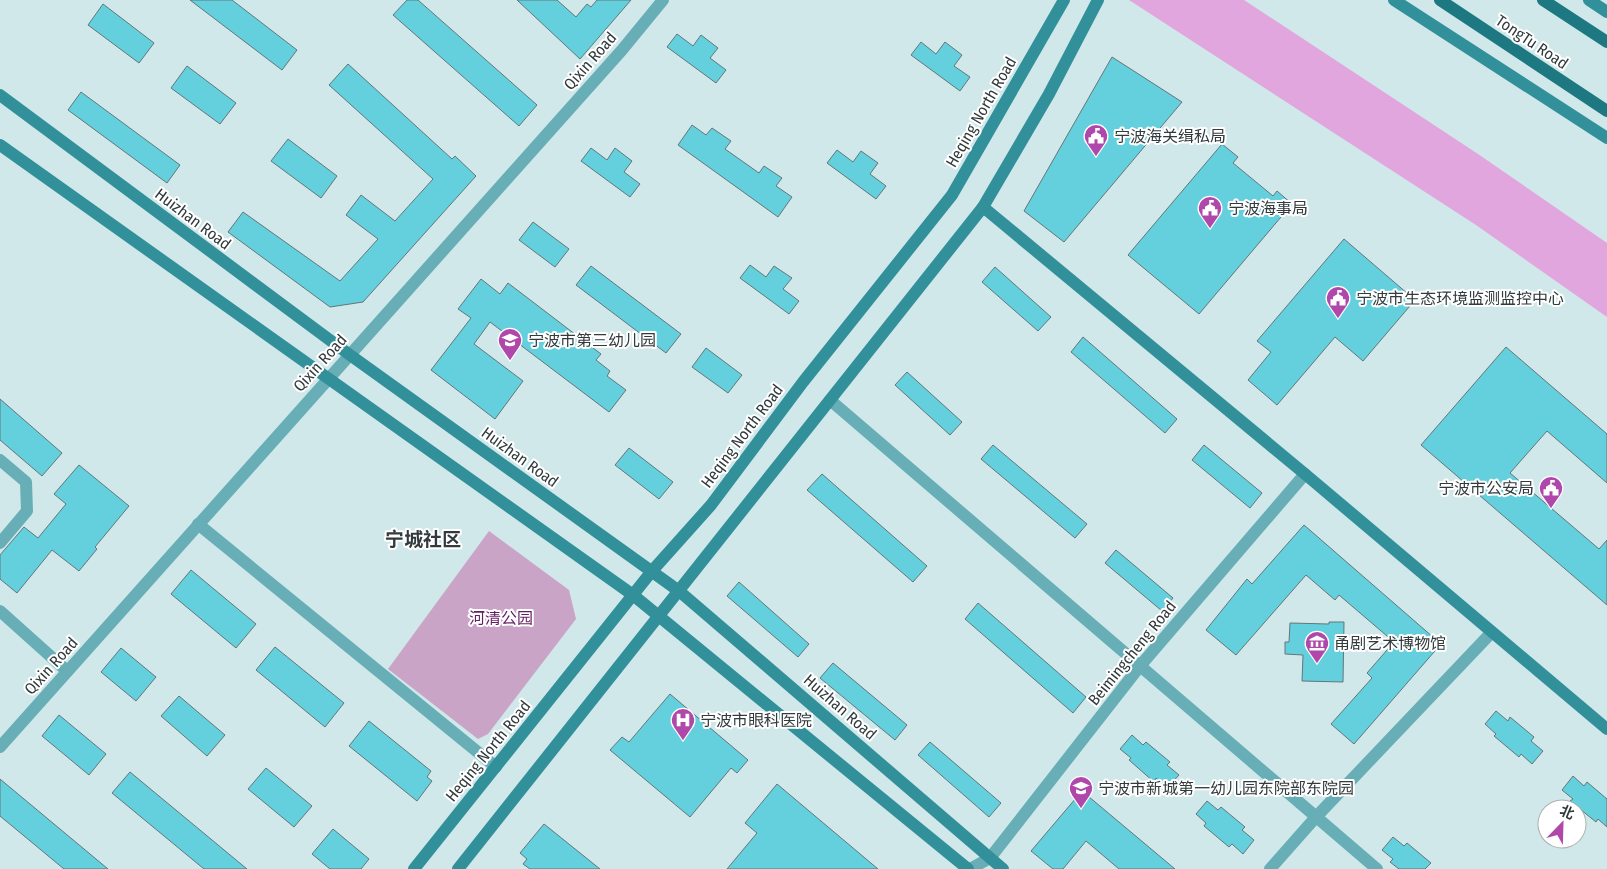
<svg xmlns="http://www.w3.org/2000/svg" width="1607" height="869" font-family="'Fira Sans Condensed','Noto Sans SC',sans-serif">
  <rect width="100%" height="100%" fill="#d0e8ea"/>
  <polygon fill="#caa4c6" points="489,531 569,590 576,619 488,734 478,739 388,669"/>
  <polygon fill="#e1a6dd" points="1129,0 1244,0 1478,154 1607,243 1607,317 1476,225"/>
  <g fill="#64d0dd" stroke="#627779">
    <polygon points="190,0 232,0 297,50 282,70"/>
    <polygon points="407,0 418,0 537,105 519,126 393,15"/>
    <polygon points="517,0 557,0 576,17 587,4 591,7 597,0 631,0 580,59"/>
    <polygon points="103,4 154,43 139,63 88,25"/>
    <polygon points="677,34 693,46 701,35 718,48 710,58 726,70 716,83 667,47"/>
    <polygon points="921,42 936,54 945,42 962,55 954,66 970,77 960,91 911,55"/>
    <polygon points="1112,57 1182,102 1064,242 1024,211"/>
    <polygon points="348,64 452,159 455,156 476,176 363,302 330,307 228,232 243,212 340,281 378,239 346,215 361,195 395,221 433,179 329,85"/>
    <polygon points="187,66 236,103 220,124 171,88"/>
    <polygon points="81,92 180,165 167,183 68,110"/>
    <polygon points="692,125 706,135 712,128 731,141 725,149 759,173 764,166 782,178 776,186 792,197 778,217 678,145"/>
    <polygon points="288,139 337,176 321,198 271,161"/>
    <polygon points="1222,144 1238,157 1233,163 1273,196 1277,191 1292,204 1199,314 1128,255"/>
    <polygon points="591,148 607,160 615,148 632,161 624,172 640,184 630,197 581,161"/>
    <polygon points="837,150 853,162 861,151 878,163 870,174 886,186 876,199 827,163"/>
    <polygon points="533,222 569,249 555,267 519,240"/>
    <polygon points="1344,239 1415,300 1363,361 1335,337 1277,405 1248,380 1271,352 1257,341"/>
    <polygon points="750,265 766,277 774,266 792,278 783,289 799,301 789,314 740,278"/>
    <polygon points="591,266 681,334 666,353 576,285"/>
    <polygon points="995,267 1051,317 1038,331 982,282"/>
    <polygon points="481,279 500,294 508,283 601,354 596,360 610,371 607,376 626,390 609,412 490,322 474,344 523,381 495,419 431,370 471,318 458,309"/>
    <polygon points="1083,337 1177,419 1165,433 1071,352"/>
    <polygon points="1506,347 1607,434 1607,483 1547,431 1510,473 1599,549 1607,540 1607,605 1421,445"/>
    <polygon points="706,348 742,375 728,393 692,367"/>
    <polygon points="907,372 962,422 950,435 895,385"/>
    <polygon points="0,399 62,453 42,476 0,440"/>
    <polygon points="993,445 1087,524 1075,538 981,459"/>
    <polygon points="1204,445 1262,493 1250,508 1192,460"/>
    <polygon points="629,448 673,482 659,499 615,465"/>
    <polygon points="79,465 129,506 95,547 97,549 79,571 52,550 17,593 0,579 0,555 24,527 38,538 66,504 54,494"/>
    <polygon points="822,474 927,566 913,582 807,490"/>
    <polygon points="1304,525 1441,644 1354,744 1331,724 1372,678 1367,673 1394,642 1339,595 1335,600 1306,575 1236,655 1206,630 1247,579 1252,584"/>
    <polygon points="1116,550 1173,598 1162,611 1105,563"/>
    <polygon points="191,570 256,624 236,648 171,594"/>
    <polygon points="739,582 809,644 798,657 727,596"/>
    <polygon points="978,603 1086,697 1073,713 965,619"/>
    <polygon points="1329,622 1344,622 1343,682 1302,681 1303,655 1285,654 1285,642 1289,642 1290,623 1329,624"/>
    <polygon points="275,647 344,703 325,727 256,670"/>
    <polygon points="121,648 156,677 136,701 101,672"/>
    <polygon points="833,663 907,725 895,740 820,678"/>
    <polygon points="670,694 748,760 737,773 731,768 690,817 610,750 622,737 629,742"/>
    <polygon points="179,696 225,735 207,756 161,716"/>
    <polygon points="1496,711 1508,721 1510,717 1534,737 1531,741 1543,751 1532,764 1521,754 1519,757 1494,736 1496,734 1485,724"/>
    <polygon points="59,715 106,754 89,775 42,736"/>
    <polygon points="369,721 431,771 427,777 432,781 417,801 349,746"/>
    <polygon points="1132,735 1143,745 1146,742 1170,762 1167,765 1179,775 1167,788 1156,778 1154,782 1129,760 1131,758 1120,749"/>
    <polygon points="930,742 1001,803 989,817 918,755"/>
    <polygon points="266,768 312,806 294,827 248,789"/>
    <polygon points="130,772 247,869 204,869 112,793"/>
    <polygon points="1573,776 1584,786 1587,782 1607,799 1607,827 1598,819 1596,822 1570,801 1573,799 1562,790"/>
    <polygon points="0,779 108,869 64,869 0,816"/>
    <polygon points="777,784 878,869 727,869 757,833 745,823"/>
    <polygon points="1082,791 1175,869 1119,869 1086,841 1063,869 1053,869 1031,851"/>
    <polygon points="1207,801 1218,810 1221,807 1245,827 1242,830 1254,840 1243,854 1232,844 1229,847 1204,826 1206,823 1196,814"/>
    <polygon points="544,824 600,869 530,869 523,864 527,859 520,853"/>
    <polygon points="333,829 369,859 361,869 330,869 312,854"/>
    <polygon points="1393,837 1404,846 1407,843 1431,863 1425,869 1399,869 1390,862 1393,859 1382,850"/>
  </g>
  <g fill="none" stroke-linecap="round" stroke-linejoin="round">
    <g stroke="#67aeb7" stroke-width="12">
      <polyline points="830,400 1377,869"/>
      <polyline points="0,460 26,482 27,511 0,543"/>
      <polyline points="198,524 496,767"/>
      <polyline points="0,611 67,671"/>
      <polyline points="0,747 622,50 663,0"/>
      <polyline points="970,869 990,858 1140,666 1305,474"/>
      <polyline points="1270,869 1316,817 1492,632"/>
    </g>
    <g stroke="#32909b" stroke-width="12">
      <polyline points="1394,0 1607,138"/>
      <polyline points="1589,0 1607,12"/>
      <polyline points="0,95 350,355 679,591 1003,869"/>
      <polyline points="0,145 633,595 968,869"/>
      <polyline points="983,207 1305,474 1607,729"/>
      <polyline points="414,869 652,571 711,505 803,382 952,195 1064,0"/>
      <polyline points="458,869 983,207 1049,94 1098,0"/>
    </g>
    <g stroke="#1d7882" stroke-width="12">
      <polyline points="1440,0 1607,111"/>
      <polyline points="1543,0 1607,42"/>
    </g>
  </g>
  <defs>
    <g id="civic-pin" transform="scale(1.25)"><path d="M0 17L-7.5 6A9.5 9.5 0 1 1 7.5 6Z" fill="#b048ac" stroke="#fff"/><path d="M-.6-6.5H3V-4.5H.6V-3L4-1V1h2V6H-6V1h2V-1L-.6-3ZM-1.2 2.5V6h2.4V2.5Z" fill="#fff"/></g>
    <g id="school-pin" transform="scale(1.25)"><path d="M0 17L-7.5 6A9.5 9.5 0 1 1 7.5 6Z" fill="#b048ac" stroke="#fff"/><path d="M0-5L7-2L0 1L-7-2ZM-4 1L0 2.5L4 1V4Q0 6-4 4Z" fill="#fff"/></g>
    <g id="museum-pin" transform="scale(1.25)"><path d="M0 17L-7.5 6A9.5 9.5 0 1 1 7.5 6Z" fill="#b048ac" stroke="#fff"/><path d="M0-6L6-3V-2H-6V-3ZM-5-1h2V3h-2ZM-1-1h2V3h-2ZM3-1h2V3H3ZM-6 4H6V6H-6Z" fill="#fff"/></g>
    <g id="hospital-pin" transform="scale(1.25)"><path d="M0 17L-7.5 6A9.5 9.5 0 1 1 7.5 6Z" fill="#b048ac" stroke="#fff"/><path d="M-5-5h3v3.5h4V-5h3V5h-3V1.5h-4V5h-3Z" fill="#fff"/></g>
  </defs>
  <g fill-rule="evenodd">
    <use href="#civic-pin" x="1096" y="136"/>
    <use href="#civic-pin" x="1210" y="208"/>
    <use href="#civic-pin" x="1338" y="298"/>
    <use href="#school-pin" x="510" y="340"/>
    <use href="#civic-pin" x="1551" y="488"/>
    <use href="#museum-pin" x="1317" y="643"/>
    <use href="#hospital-pin" x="683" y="720"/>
    <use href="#school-pin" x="1081" y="788"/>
  </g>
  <g text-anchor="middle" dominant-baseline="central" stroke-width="4" stroke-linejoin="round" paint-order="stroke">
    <g font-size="16" fill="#313a3c" stroke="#fff">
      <text transform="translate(1532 42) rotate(34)">TongTu Road</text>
      <text transform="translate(590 61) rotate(-49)">Qixin Road</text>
      <text transform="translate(981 112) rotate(-60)">Heqing North Road</text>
      <text transform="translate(193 219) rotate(37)">Huizhan Road</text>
      <text transform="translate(320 363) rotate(-48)">Qixin Road</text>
      <text transform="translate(742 436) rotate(-53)">Heqing North Road</text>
      <text transform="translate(520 457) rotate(36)">Huizhan Road</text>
      <text transform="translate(1132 653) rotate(-51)">Beimingcheng Road</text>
      <text transform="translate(51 666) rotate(-48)">Qixin Road</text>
      <text transform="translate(840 707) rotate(41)">Huizhan Road</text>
      <text transform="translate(488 751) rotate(-51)">Heqing North Road</text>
    </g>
    <g font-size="16" fill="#313a3c" stroke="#fff" text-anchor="start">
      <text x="1114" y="136">宁波海关缉私局</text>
      <text x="1228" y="208">宁波海事局</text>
      <text x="1356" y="298">宁波市生态环境监测监控中心</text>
      <text x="528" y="340">宁波市第三幼儿园</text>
      <text x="1534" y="488" text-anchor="end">宁波市公安局</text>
      <text x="1334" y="643">甬剧艺术博物馆</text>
      <text x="700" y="720">宁波市眼科医院</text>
      <text x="1098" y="788">宁波市新城第一幼儿园东院部东院园</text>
    </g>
    <g font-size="16" fill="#641f62" stroke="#fff">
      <text x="501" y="618">河清公园</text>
    </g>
    <g font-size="19" font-weight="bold" fill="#313a3c" stroke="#fff">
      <text x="423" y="539">宁城社区</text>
    </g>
  </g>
  <g transform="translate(1562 824) rotate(23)"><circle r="24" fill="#ffffff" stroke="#adb0b1"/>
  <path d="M0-4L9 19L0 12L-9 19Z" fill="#b048ac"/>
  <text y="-8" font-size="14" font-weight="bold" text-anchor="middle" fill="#313a3c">北</text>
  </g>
</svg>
